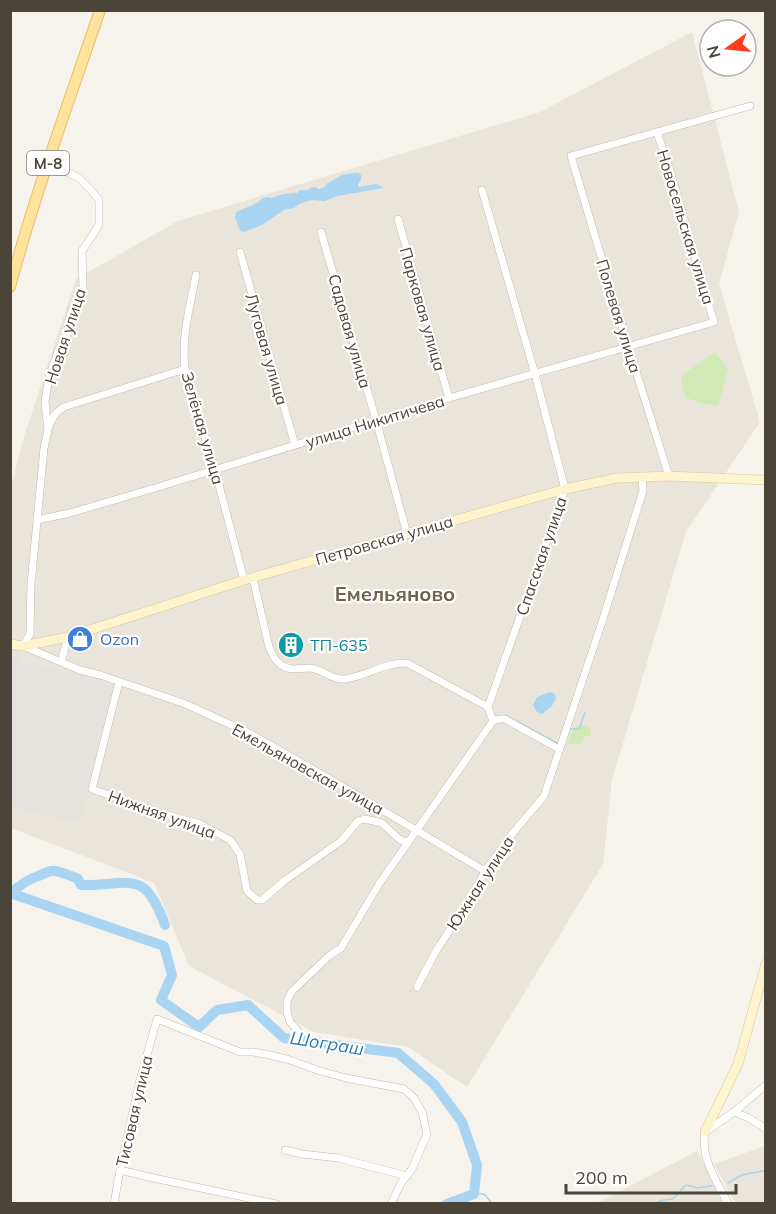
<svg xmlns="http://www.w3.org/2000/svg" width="776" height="1214" font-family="Mulish,sans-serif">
  <rect width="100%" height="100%" fill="#f6f3ec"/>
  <g fill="#eae5da">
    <polygon points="692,32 739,212 719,284 760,422 686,532 612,780 603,864 467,1087 408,1047 314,1032 189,966 154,883 11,828 11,488 22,443 76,279 178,221 540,112"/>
    <polygon points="765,1146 765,1203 735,1203 714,1164"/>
    <polygon points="697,1151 724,1203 599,1204 599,1202"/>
  </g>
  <polygon fill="#e6e2dd" points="10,647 20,648 18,662 115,681 89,795 78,822 11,808"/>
  <g fill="#d2eab5">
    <polygon points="715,352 728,369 718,406 700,403 685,397 681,376"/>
    <path d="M 580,725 L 584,725 L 590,728 L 591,732 L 590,736 L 584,736 L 583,742 C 579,745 572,746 567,743 L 574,727 Z"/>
  </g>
  <g fill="#a9d4f2">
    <path d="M 355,173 L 359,173 C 365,178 358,181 358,187 L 376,184 L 384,188 L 337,196 L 325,201 L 312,200 L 299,204 L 294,208 L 284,210 L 262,225 L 244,232 L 240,231 L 235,217 L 236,212 L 257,203 L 263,198 L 268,197 L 271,198 L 284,194 L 297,193 L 300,190 L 308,190 L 310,188 L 315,187 L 319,189 L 325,187 L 326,184 L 342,175 Z"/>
    <polygon points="550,692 554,693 556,698 552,706 542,714 536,711 533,705 537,697"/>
  </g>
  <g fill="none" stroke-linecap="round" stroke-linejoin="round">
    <g stroke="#a9d4f2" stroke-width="1.5">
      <polyline points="505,715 557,743"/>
      <polyline points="568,729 579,729 585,712"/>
      <path d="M 728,1183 C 734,1180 739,1175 746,1174 C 753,1172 759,1173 766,1170"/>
      <path d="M 474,1194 C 486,1193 485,1194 492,1204"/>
      <path d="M 656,1204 C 664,1196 669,1203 675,1197 C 680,1193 681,1188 686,1185 L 697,1188 L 712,1186"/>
    </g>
    <g stroke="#a9d4f2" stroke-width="10">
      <polyline points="10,893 164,946 172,975 161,1000 199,1027 217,1010 248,1005 284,1038 398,1053 434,1084 462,1122 477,1165 474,1194 447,1204"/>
      <path d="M 12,893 C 20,884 29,879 41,875 C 46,873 49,870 55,871 C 63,872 71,876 78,879 L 81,885 C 131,886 144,867 165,925"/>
    </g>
    <g stroke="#c2bbae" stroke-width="8">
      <g id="street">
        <polyline points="48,163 79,178 90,189 99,200 99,225 82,251 83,290 71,313 66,339 59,349 49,377 45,402 48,430 44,448 31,584 30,634 23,646 80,670 100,675 183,703 249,733 330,779 485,871"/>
        <polyline points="398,219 449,398"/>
        <polyline points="321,232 376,420 407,534"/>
        <polyline points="240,252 295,445"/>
        <path d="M 196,275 C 190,306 181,337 185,369 L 215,470 L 244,580"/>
        <path d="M 49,427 C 52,418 55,412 64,407 L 185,369"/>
        <polyline points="669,476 628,346 571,156 750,106"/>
        <polyline points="37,520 70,513 155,488 449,398 714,322 669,167 657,132"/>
        <path d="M 253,578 L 269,647 C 274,659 280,669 295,669 C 299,669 304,668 309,668 C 321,668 331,680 344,679 C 365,677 385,662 407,663 L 488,707"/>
        <polyline points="61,662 68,637"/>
        <polyline points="119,682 92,789 163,814 200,824 230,840 240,854 247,891 257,900 262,900 284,881 341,841 358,821 365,819 382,823 399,839 408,843"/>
        <polyline points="493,721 499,719 505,719 559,749"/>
        <polyline points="417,987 436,951 473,894 485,871 512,834 544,796 601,625 643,491 642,477"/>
        <polyline points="296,1043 298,1031 290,1022 287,1012 287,1001 292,991 329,956 341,948 379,884 493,721 488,707 565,489 535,374 482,190"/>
        <polyline points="734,1112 749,1118 766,1129"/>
        <polyline points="285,1150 302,1154 338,1158 407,1176"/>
        <polyline points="120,1170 149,1177 276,1204"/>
        <polyline points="114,1204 120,1170 140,1080 157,1019 240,1052 253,1052 270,1055 290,1060 317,1070 346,1078 404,1089 414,1098 422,1112 427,1134 412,1169 401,1183 391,1204"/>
        <path d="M 728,1204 C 717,1181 700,1158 705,1132 L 734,1112 L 766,1085"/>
      </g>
    </g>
    <g stroke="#d6c79b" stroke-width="10">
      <g id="secondary">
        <polyline points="10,644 23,646 68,637 244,580 565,489 617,478 669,476 766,480"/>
        <polyline points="705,1132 738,1064 766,963"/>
      </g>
    </g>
    <g stroke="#e6c16a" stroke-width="12">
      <path id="primary" d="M 10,287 C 35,193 69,102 100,10"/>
    </g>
    <use href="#street" stroke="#fff" stroke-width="7"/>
    <use href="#secondary" stroke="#fff3cd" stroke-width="9"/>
    <use href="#primary" stroke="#ffe39c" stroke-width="10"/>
  </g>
  <defs>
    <g id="shop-disc" transform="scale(1.35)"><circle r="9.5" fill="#3f7fe0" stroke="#fff"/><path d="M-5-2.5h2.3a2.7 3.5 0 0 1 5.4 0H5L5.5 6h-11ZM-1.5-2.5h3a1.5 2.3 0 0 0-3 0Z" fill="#fff"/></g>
    <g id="building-disc" transform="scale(1.35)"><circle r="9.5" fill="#0f9aa8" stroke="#fff"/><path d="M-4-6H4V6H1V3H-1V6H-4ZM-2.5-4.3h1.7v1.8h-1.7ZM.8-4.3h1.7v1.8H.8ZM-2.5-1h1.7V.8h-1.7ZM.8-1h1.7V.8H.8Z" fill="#fff"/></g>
  </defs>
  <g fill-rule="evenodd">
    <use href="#shop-disc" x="80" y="639"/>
    <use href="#building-disc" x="291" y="645"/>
  </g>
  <g text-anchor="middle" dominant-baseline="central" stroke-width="4.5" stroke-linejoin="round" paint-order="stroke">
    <rect fill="#fff" stroke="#817c74" stroke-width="1.5" x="27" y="151" width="42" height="24" rx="4.5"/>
    <g font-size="15" font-weight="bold" fill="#4b4439">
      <text x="48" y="163">М-8</text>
    </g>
    <g font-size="16" fill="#4b4439" stroke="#fff">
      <text transform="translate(686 227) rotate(73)">Новосельская улица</text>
      <text transform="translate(423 309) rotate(74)">Парковая улица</text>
      <text transform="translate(619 316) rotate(73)">Полевая улица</text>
      <text transform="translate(350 331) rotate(74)">Садовая улица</text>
      <text transform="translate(65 336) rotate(-72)">Новая улица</text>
      <text transform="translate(267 349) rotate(74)">Луговая улица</text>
      <text transform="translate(375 421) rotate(-17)">улица Никитичева</text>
      <text transform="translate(203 428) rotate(74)">Зелёная улица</text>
      <text transform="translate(384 540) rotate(-16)">Петровская улица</text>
      <text transform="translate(541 556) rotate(-71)">Спасская улица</text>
      <text transform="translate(308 769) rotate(29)">Емельяновская улица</text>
      <text transform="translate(162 814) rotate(20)">Нижняя улица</text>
      <text transform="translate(480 883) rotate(-57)">Южная улица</text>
      <text transform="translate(134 1111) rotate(-77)">Тисовая улица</text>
    </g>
    <g font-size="16" fill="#366cbe" stroke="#fff" text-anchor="start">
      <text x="100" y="639">Ozon</text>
    </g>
    <g font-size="16" fill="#0d838f" stroke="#fff" text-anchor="start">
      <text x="310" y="645">ТП-635</text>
    </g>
    <g font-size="18" font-style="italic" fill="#2e7ab2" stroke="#fff">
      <text transform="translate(327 1043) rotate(9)">Шограш</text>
    </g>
    <g font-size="20" font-weight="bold" fill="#6e6250" stroke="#fff">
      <text x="395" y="593">Емельяново</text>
    </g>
  </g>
  <rect width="776" height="1214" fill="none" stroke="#4b4439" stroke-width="24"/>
  <g transform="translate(728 48) rotate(255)"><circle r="28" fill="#ffffff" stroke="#b7b4b0" stroke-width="1.5"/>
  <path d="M0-4.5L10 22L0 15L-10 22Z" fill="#fc3f1d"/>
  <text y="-9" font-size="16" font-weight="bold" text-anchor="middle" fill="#4b4439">N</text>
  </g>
  <path d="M566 1184v9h170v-9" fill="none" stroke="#4b4439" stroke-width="3"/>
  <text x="575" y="1184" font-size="18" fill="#4b4439" stroke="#ffffff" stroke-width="4.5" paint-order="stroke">200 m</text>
</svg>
